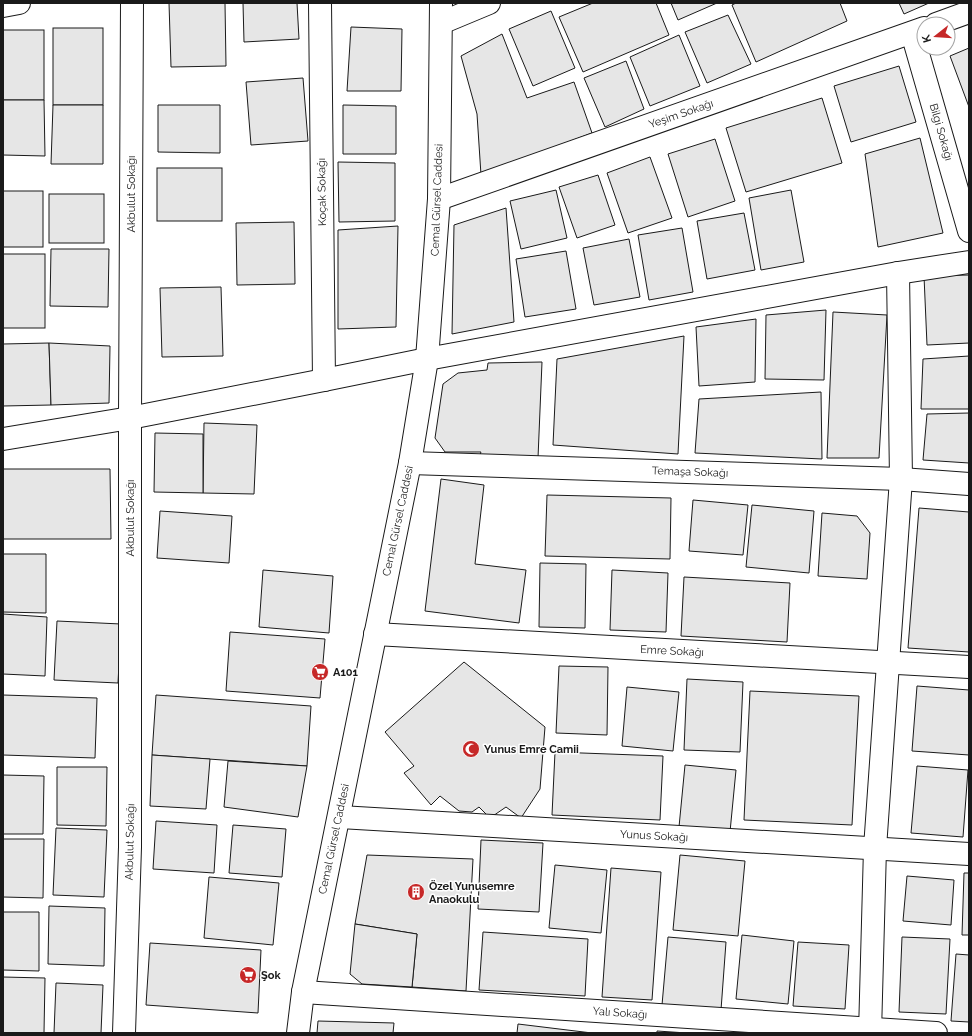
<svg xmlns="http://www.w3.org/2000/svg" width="972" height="1036" font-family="Raleway,sans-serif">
  <rect width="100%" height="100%" fill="#fff"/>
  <g fill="#e6e6e6" stroke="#1a1a1a">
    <polygon points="169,3 225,3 226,66 171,67"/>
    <polygon points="243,3 297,3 299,39 244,42"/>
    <polygon points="593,3 656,3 669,35 583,72 559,17"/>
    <polygon points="671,3 717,3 678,20"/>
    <polygon points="736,3 840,3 847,21 756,62 732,5"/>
    <polygon points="899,3 929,3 904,14"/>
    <polygon points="551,11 575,68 533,86 509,29"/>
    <polygon points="728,15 751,64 707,83 685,32"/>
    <polygon points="351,27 402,29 401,91 347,91"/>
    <rect x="53" y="28" width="50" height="77"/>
    <rect x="3" y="30" width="41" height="70"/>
    <polygon points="502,34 527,98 574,82 592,133 481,175 477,114 461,56"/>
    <polygon points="679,35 700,86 650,106 630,57"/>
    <polygon points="969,48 969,107 950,56"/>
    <polygon points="626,61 644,109 605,127 584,78"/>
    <polygon points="899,66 916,122 851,142 834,86"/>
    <polygon points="303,78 308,141 251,145 246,82"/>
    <polygon points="822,98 842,163 746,192 726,128"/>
    <polygon points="3,100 44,100 45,156 3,155"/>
    <polygon points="53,105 103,105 103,164 51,164"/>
    <polygon points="158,105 220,105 220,153 158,152"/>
    <polygon points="343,105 396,106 396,154 343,154"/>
    <polygon points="920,138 943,233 878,247 865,154"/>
    <polygon points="715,139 735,201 688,217 668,154"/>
    <polygon points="650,157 672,218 628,233 607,173"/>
    <polygon points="338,162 395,163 395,221 339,222"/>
    <rect x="157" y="168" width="65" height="53"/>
    <polygon points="598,175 615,225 577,238 559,187"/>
    <polygon points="556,190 567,238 521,249 510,201"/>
    <polygon points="791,190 804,262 761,270 749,198"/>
    <rect x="3" y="191" width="40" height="56"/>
    <rect x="49" y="194" width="55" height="49"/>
    <polygon points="506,208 514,322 452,334 454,225"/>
    <polygon points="744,213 755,270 707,279 697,221"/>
    <polygon points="294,222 295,284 237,285 236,223"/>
    <polygon points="398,226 396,327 338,329 338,230"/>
    <polygon points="682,228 693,292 649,300 638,235"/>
    <polygon points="629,239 640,297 594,305 583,248"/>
    <polygon points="51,249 109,249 108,307 50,306"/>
    <polygon points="566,251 576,309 525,317 516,259"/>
    <rect x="3" y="254" width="42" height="74"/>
    <polygon points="969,275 969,343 927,345 924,276"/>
    <polygon points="221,287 223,356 162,357 160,288"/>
    <polygon points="826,310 824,380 765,379 766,315"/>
    <polygon points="833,312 887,315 879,458 827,458"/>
    <polygon points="756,319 755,382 699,386 696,327"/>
    <polygon points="684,336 678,454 553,445 557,359"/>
    <polygon points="49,343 51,405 3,406 3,344"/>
    <polygon points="49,343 110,346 109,403 51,405"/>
    <polygon points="969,356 969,409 921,409 923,359"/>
    <polygon points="542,362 538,458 478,459 481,452 445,452 435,438 443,384 458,373 487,370 488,363"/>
    <polygon points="821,392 822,459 695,453 699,399"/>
    <polygon points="969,413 969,463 923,460 927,414"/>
    <polygon points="204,423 257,425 254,494 203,493"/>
    <polygon points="155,433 203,434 203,493 154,492"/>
    <polygon points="3,469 110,469 111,539 3,539"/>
    <polygon points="441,479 484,485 475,564 526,570 519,623 425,611"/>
    <polygon points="547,495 671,498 670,559 545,556"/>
    <polygon points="693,500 748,505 743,555 689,551"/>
    <polygon points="752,505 814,511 809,573 746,567"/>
    <polygon points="919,508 969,512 969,652 908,648"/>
    <polygon points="160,511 232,516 229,563 157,558"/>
    <polygon points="822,513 857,516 870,533 867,579 818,576"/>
    <polygon points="3,554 46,554 46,613 3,612"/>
    <polygon points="540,563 586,564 585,628 539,627"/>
    <polygon points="263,570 333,576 329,633 259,627"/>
    <polygon points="612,570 668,573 666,632 610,630"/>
    <polygon points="684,577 790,583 787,642 681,636"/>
    <polygon points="3,614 47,617 45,676 3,674"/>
    <polygon points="57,621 121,624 118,683 54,680"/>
    <polygon points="230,632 325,639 320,698 226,691"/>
    <polygon points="464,662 545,727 540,789 521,818 506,807 490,818 479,807 472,812 459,811 440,796 431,805 404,773 414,766 385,732"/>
    <polygon points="559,666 608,667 607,735 556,733"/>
    <polygon points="687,679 743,682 740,752 684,750"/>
    <polygon points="917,686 969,690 969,755 912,751"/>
    <polygon points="627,687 679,692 673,751 622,746"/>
    <polygon points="750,691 859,696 852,825 744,820"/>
    <polygon points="3,695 97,698 95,758 3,755"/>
    <polygon points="156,695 311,706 307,766 152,755"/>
    <polygon points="555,752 663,756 660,820 552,815"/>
    <polygon points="152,755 210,759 206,809 150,806"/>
    <polygon points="228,761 307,766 298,817 224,807"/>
    <polygon points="685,765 736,770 730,832 679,827"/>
    <polygon points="917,766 968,770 963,837 911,833"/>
    <polygon points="57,767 107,767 106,826 57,825"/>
    <polygon points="3,775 44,776 43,834 3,834"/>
    <polygon points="156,821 217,825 214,873 153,869"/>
    <polygon points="233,825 286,829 282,877 229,873"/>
    <polygon points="56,828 107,830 104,897 53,895"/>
    <polygon points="3,839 44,839 43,898 3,897"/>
    <polygon points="481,840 543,843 539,912 478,909"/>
    <polygon points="367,855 473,859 466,991 412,987 417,934 355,924"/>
    <polygon points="680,855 745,861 738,936 673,930"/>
    <polygon points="555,865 607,870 601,933 549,928"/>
    <polygon points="611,868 661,872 652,1000 602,997"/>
    <polygon points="964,873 969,873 969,935 962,935"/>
    <polygon points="907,876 954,880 951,925 903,921"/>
    <polygon points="209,877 279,883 273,945 204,938"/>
    <polygon points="49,906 105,908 104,966 48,964"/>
    <polygon points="3,912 39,912 39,971 3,970"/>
    <polygon points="355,924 417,934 412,987 362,984 350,974"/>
    <polygon points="483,932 588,939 585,996 479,990"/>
    <polygon points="742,935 794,941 788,1004 736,999"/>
    <polygon points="668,937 726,942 721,1010 662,1005"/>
    <polygon points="902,937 950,939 946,1014 899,1012"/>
    <polygon points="798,942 849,945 845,1009 793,1006"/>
    <polygon points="150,943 261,950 258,1013 146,1005"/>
    <polygon points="956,954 969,955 969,1022 951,1021"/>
    <polygon points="3,977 45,978 44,1033 3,1033"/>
    <polygon points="56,983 103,985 101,1033 54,1033"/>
    <polygon points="318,1021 394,1023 393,1033 317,1033"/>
    <polygon points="518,1024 592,1033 517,1033"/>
    <polygon points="657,1031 687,1033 657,1033"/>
  </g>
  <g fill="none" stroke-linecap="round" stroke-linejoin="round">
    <g stroke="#1a1a1a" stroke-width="24">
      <g id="minor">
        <polyline points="320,3 324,380"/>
        <polyline points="3,6 19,3"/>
        <polyline points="441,23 489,3"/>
        <polyline points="936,24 969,12"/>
        <polyline points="912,33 969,231"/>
        <polyline points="439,199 924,28"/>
        <polyline points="3,439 130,418 324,380 427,359 898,273 969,262"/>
        <polyline points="410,463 901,479 969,484"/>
        <polyline points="375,634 969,667"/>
        <polyline points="340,817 969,854"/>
        <polyline points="303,992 936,1033"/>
        <polyline points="124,1033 130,847 130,418 132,3"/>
        <polyline points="298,1033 303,992 410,463 427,359 439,199 441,3"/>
        <polyline points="870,1033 875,848 901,479 898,273"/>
      </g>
    </g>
    <use href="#minor" stroke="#fff" stroke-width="22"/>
  </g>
  <defs>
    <g id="supermarket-disc" transform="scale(0.9)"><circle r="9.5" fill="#c62828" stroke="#fff"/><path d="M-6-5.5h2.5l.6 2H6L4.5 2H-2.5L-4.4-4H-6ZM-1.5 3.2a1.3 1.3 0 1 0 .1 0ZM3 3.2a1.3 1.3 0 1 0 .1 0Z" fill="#fff"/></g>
    <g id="mosque-disc" transform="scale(0.9)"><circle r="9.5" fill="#c62828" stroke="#fff"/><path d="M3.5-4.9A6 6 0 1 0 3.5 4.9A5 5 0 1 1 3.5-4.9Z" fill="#fff"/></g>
    <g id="building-disc" transform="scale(0.9)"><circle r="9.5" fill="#c62828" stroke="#fff"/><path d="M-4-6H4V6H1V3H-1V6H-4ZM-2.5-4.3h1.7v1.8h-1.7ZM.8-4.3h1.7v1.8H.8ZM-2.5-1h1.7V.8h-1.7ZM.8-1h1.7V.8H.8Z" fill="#fff"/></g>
  </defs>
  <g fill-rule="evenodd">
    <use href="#supermarket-disc" x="320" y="672"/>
    <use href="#mosque-disc" x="471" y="749"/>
    <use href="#building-disc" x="416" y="892"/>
    <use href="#supermarket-disc" x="248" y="975"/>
  </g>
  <g text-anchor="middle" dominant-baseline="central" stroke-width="3" stroke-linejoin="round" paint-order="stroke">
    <g font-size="11" fill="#1a1a1a" stroke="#fff">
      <text transform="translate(681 114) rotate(-19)">Yeşim Sokağı</text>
      <text transform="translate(941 132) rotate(74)">Bilgi Sokağı</text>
      <text transform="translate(322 192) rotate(-91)">Koçak Sokağı</text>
      <text transform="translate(131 194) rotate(-90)">Akbulut Sokağı</text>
      <text transform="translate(437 200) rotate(-88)">Cemal Gürsel Caddesi</text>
      <text transform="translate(690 472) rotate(2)">Temaşa Sokağı</text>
      <text transform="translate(130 518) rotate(-90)">Akbulut Sokağı</text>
      <text transform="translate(398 521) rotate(-78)">Cemal Gürsel Caddesi</text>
      <text transform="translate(672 651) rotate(3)">Emre Sokağı</text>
      <text transform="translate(654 836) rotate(3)">Yunus Sokağı</text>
      <text transform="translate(334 839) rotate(-78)">Cemal Gürsel Caddesi</text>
      <text transform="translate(130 842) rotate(-89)">Akbulut Sokağı</text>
      <text transform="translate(620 1013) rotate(4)">Yalı Sokağı</text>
    </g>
    <g font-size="11" font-weight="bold" fill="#1a1a1a" stroke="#fff" text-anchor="start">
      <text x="333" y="672">A101</text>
      <text x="484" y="749">Yunus Emre Camii</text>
      <text x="429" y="886">Özel Yunusemre<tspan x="429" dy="13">Anaokulu</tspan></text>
      <text x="261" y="975">Şok</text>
    </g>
  </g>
  <rect width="972" height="1036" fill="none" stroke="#1a1a1a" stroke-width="8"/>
  <g transform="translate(936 36) rotate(253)"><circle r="19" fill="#ffffff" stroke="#a3a3a3"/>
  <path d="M0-3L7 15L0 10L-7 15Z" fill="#c62828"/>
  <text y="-6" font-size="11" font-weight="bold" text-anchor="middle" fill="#1a1a1a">K</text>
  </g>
</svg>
